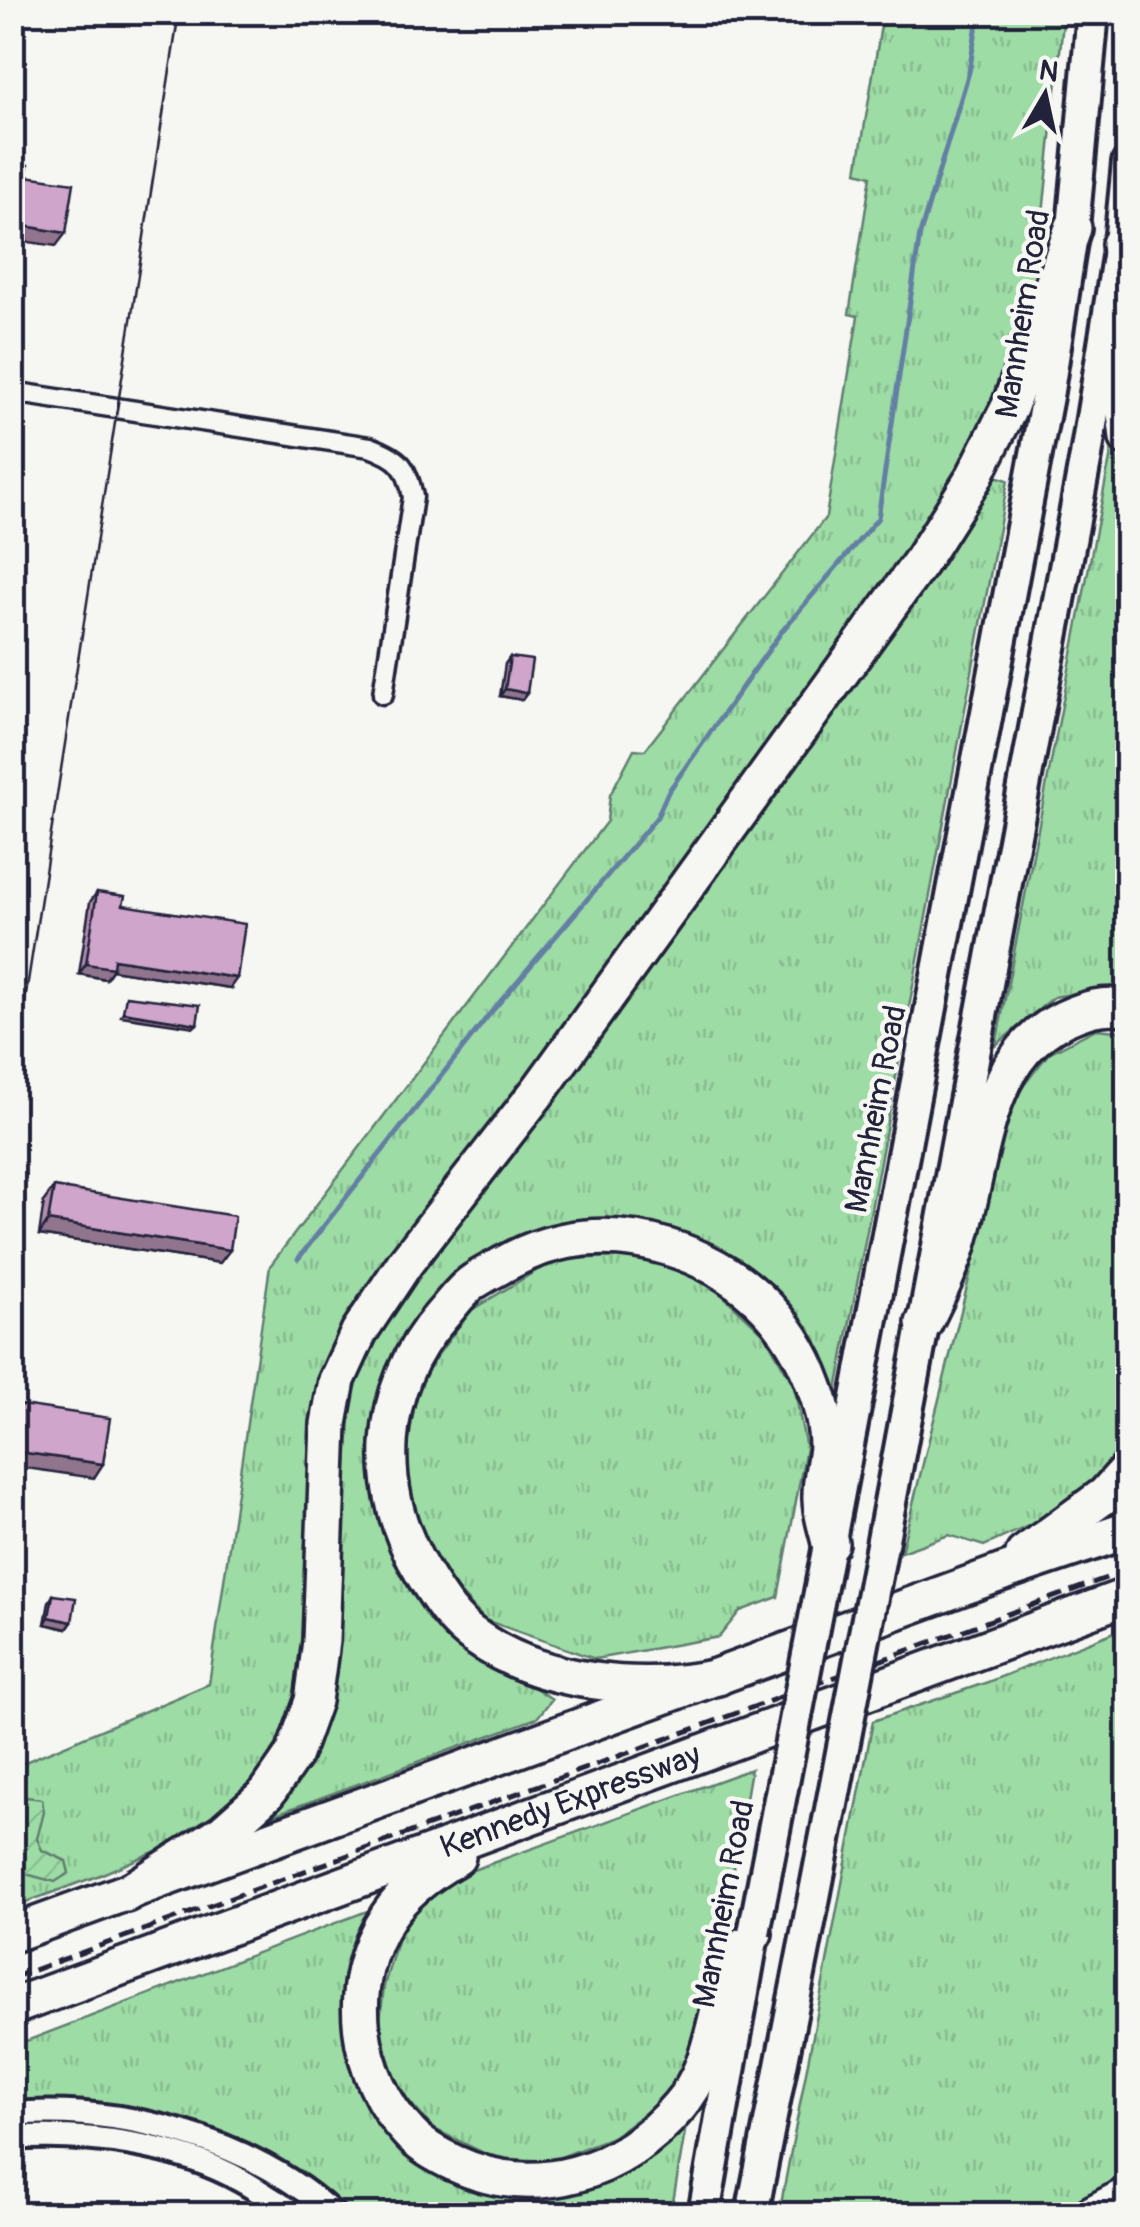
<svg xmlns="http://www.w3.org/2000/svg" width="1140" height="2227" font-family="Pangolin,sans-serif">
  <defs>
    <pattern id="grass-tufts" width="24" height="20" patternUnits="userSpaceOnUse" patternTransform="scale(2.5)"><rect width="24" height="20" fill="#9ddca5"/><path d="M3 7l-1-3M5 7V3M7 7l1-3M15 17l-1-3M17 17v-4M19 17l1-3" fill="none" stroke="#87bc8f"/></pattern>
    <pattern id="garden-furrows" width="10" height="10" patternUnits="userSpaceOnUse" patternTransform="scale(2.5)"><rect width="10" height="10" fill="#9ddca5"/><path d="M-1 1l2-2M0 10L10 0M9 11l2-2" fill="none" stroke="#87bc8f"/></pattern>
  </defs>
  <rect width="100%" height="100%" fill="#f6f6f2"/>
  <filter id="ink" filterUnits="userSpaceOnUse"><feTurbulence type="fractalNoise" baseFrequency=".01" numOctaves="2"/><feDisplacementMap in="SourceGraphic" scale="20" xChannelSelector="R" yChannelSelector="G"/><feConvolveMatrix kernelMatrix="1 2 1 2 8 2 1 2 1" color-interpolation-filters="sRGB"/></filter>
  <g filter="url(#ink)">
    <g fill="url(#grass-tufts)" stroke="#607f70" stroke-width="2.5">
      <polygon points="883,13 1064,13 1038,262 1015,354 973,449 923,531 837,658 341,1332 305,1623 300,1693 281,1746 245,1796 189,1837 100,1875 13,1907 13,1767 209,1684 270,1266 607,821 610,795 634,749 645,750 826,517 858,316 849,314 871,176 857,172"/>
      <polygon points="1113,443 1128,511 1127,987 1122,985 1054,997 996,1045"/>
      <polygon points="995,476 1008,480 835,1401 798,1317 753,1274 695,1238 633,1223 485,1256 415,1322 380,1400 376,1481 394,1563 446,1629 552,1699 537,1718 263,1819 336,1645 352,1387 378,1326 893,626"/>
      <polygon points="1096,1029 1127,1032 1128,1421 1109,1466 1044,1519 984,1546 949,1535 901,1552 1014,1098 1049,1053"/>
      <polygon points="633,1256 699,1273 765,1335 794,1386 806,1448 778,1597 740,1611 719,1637 595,1659 485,1620 430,1560 404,1471 418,1382 470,1311 554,1260"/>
      <polygon points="1127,1627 1127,2175 1061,2214 779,2214 873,1721 988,1682"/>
      <polygon points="751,1769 721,1945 699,2041 663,2100 612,2137 551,2161 494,2158 434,2129 398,2089 379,2029 384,1986 399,1934 423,1899 462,1874"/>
      <path d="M 380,1906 L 345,2014 L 349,2059 L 367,2103 L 488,2189 L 688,2114 L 671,2214 L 347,2214 C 252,2144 133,2093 13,2103 L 13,2046 Z"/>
    </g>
    <polygon fill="url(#garden-furrows)" stroke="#607f70" stroke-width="2.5" points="27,1797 42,1799 44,1812 37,1839 42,1850 66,1861 69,1873 55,1882 26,1874 13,1864 13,1804"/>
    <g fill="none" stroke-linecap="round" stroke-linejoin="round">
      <polyline stroke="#637fa3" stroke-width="5" points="298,1259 488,1016 657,817 668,792 782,631 878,518 920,234 969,72 979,12"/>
      <g stroke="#22223b" stroke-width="25">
        <path id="minor" d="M 12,392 L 370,447 C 400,458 407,466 413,497 L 383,694"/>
      </g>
      <g stroke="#22223b" stroke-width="30">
        <g id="tertiary">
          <path d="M 12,2114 C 122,2105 251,2139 333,2214"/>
          <path d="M 12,2138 C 86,2133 177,2144 242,2181 C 260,2191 277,2203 295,2214"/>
        </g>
      </g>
      <g stroke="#22223b" stroke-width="38">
        <g id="primary">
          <polyline points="879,1561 1086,456 1120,244 1128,163"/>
          <polyline points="822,1582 1048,391 1073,228 1093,12"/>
          <polyline points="704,2214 751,1946"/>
          <polyline points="752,2214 811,1913"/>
        </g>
      </g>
      <g stroke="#22223b" stroke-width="42">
        <g id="motorway">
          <polyline points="1120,244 1128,305"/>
          <polyline points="1128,331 1122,387 1128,438"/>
          <path d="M 924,1323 C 936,1298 950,1272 958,1245 C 983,1165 981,1049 1075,1014 C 1092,1007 1110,1004 1128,1008"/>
          <polyline points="1024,1554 1105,1495 1128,1469"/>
          <path d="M 718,1677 C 642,1693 542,1684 477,1638 C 454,1623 438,1598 424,1575 C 373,1492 376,1389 442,1315 C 452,1304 461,1290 473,1282 C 483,1275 495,1269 506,1263 C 556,1235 612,1230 667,1247 C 737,1268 790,1316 815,1387 C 821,1403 827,1428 827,1446 C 826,1463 820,1481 821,1499 C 821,1513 827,1529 830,1543"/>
          <path d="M 457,1857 C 431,1872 405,1890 388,1916 C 343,1983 355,2076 410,2134 C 421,2146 439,2156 454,2163 C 535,2201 623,2173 679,2106 C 710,2070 712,2030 725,1987 C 731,1968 744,1950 754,1933"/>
          <polyline points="126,1894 223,1832 267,1793 294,1754 313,1701 321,1641 329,1424 337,1380 359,1332 405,1263 540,1089 920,563 973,479 1010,406 1073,228"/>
          <polyline points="12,1934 1003,1572 1128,1530"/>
          <path id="s1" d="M 12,2007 L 1128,1596"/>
          <polyline points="1092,2214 1128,2195"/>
        </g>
      </g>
      <use href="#minor" stroke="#f6f6f2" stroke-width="18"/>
      <use href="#tertiary" stroke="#f6f6f2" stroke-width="22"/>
      <use href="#primary" stroke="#f6f6f2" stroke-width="30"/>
      <use href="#motorway" stroke="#f6f6f2" stroke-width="35"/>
      <polyline stroke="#22223b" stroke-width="2.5" points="12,1084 179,12"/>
      <polyline stroke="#22223b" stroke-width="5" stroke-dasharray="15 8" stroke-linecap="butt" points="12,1978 1128,1570"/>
      <g stroke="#22223b" stroke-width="38" stroke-linecap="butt">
        <g id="primary-bridge">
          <polyline points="811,1913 879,1561"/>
          <polyline points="754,1933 822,1582"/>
        </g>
      </g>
      <use href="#primary-bridge" stroke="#f6f6f2" stroke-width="30"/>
    </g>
    <g fill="#b28eaf" stroke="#22223b" stroke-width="2.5">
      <polygon points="510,657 527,693 522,700 500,696 505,664"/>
      <polygon points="97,892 123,905 230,988 112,970 106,979 79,974 90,902"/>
      <polygon points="54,1187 220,1263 39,1235 44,1201"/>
      <polygon points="53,1595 72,1622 67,1629 45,1624 49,1602"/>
    </g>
    <g fill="#91748e" stroke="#22223b" stroke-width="2.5">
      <polygon points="19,225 66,233 56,246 15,240 12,244 12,234"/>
      <polygon points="505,689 527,693 522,700 500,696"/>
      <polygon points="114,959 237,978 230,988 112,970 106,979 79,974 86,964"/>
      <polygon points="123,1012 197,1024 194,1027 121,1016"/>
      <polygon points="48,1221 230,1250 220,1263 39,1235"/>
      <polygon points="12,1451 103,1464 94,1478 12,1466"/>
      <polygon points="49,1617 72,1622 67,1629 45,1624"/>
    </g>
    <g fill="#cfa5cb" stroke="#22223b" stroke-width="2.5">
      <polygon points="12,162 28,165 26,176 74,183 66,233 19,225 17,238 12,237"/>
      <polygon points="510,657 532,660 527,693 505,689"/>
      <polygon points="97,892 125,896 123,905 245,924 237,978 114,959 113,968 86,964"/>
      <polygon points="126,996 200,1005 197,1024 123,1012"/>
      <polygon points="54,1187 235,1216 230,1250 48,1221"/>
      <polygon points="15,1404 110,1418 103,1464 12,1451 12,1424"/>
      <polygon points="53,1595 76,1598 72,1622 49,1617"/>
    </g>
  </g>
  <g text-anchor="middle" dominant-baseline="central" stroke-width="9" stroke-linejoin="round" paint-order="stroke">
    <g font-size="32" fill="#22223b" stroke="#f6f6f2">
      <text transform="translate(1023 314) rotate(-81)">Mannheim Road</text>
      <text transform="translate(876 1109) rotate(-79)">Mannheim Road</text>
      <text stroke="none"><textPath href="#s1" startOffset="595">Kennedy Expressway</textPath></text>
      <text transform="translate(724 1904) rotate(-79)">Mannheim Road</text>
    </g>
  </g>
  <rect width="1140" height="2227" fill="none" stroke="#f6f6f2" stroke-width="50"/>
  <rect x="25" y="25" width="1090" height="2177" fill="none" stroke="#22223b" stroke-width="4" filter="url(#ink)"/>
  <g transform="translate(1045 95) rotate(9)" stroke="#f6f6f2" stroke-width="8" paint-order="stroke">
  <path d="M0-8L18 38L0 25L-18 38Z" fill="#22223b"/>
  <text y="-15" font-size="28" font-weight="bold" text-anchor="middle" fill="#22223b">N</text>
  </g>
</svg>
